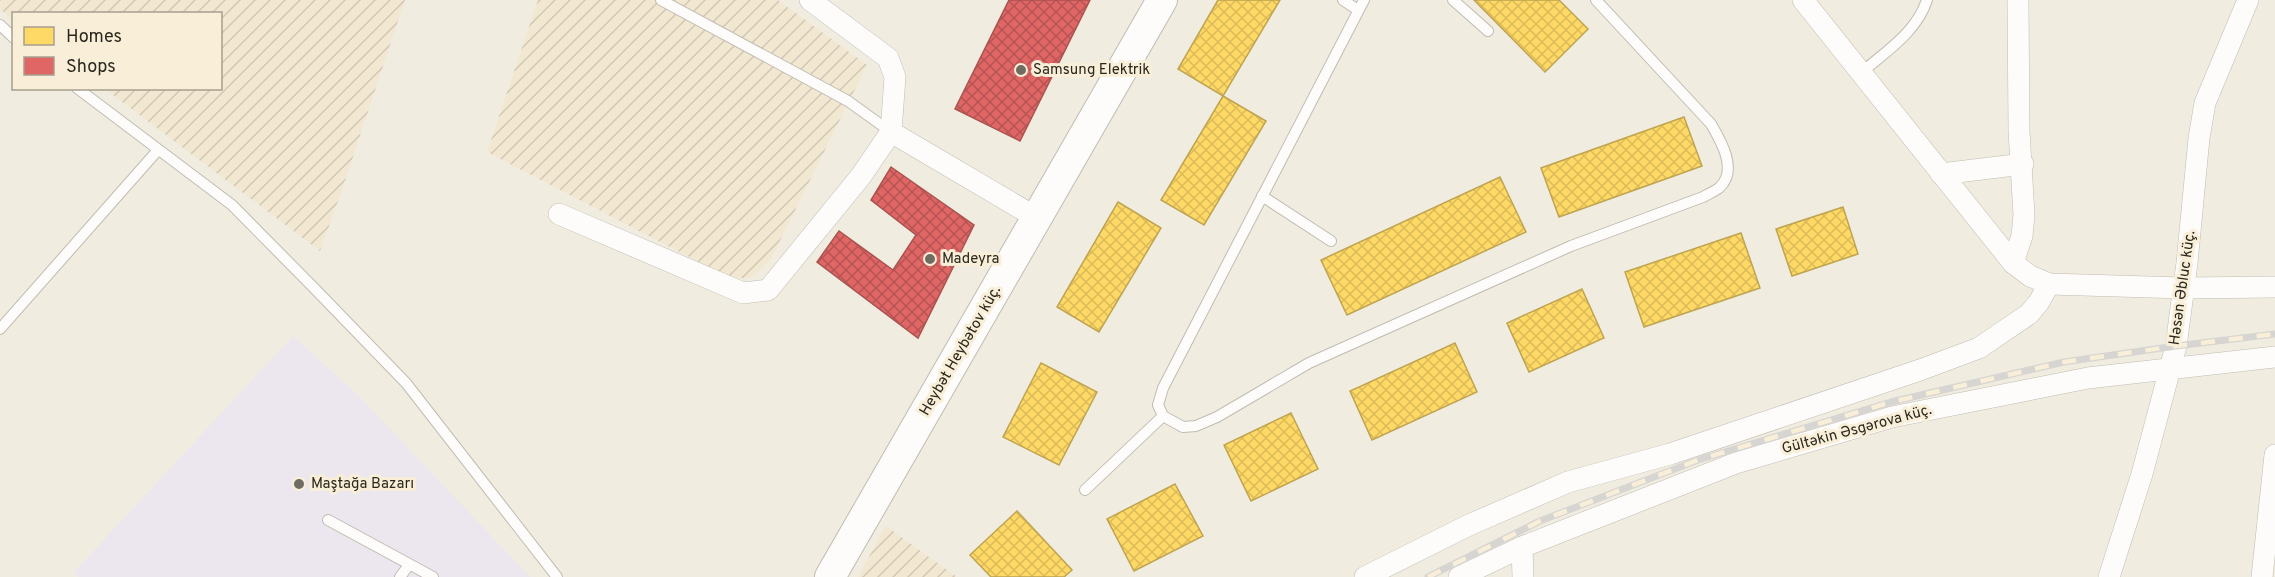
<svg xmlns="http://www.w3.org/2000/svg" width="2275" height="577" font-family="Overpass,sans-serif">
  <defs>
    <pattern id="industrial-furrows" width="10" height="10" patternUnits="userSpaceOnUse" patternTransform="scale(1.5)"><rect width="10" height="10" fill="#f2e8d2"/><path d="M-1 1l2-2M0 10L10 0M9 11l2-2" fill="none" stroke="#d0c7b4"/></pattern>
    <pattern id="homes-cross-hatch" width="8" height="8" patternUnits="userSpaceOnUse" patternTransform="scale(1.5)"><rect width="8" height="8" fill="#ffd966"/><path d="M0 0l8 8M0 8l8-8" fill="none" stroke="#dbba58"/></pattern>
    <pattern id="shops-cross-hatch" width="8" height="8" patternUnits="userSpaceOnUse" patternTransform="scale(1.5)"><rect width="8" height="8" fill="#e06666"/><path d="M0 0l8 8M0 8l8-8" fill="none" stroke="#b65453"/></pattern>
  </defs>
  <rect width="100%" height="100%" fill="#f1ece0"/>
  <polygon fill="#ece7ee" points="293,336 358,395 530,577 79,577 74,572"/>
  <g fill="url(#industrial-furrows)">
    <polygon points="0,0 405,0 341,193 320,251 105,89 220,88 220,14 14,14 13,20 0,9"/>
    <polygon points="538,0 778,0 867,65 771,259 757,273 748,279 726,276 487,152"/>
    <polygon points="886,526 957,577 858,577"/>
  </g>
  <g fill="url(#homes-cross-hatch)" stroke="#bfa450" stroke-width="1.5">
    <polygon points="1218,0 1280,0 1223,96 1178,69"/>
    <polygon points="1474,0 1559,0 1588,29 1545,72"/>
    <polygon points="1223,96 1266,121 1204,225 1161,200"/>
    <polygon points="1684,117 1702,166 1559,217 1541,168"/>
    <polygon points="1500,177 1526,232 1347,315 1321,260"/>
    <polygon points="1118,202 1161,228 1099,332 1057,307"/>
    <polygon points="1843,207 1858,254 1792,276 1776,229"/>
    <polygon points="1741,233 1760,288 1644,327 1625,272"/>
    <polygon points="1582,289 1604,338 1529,372 1507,323"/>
    <polygon points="1455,343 1477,392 1372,440 1350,391"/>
    <polygon points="1041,363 1097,392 1059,465 1003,437"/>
    <polygon points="1291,413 1318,469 1251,501 1224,445"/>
    <polygon points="1175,484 1203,536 1134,571 1107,519"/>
    <polygon points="1017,511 1072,570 1064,577 991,577 970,555"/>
  </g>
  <g fill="url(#shops-cross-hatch)" stroke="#a95350" stroke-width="1.5">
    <polygon points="1009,0 1090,0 1020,141 955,109"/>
    <polygon points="891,167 974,225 918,338 817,262 839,231 893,270 916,235 871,200"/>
  </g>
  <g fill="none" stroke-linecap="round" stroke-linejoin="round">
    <g stroke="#c0bcb2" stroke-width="12">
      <g id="service">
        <polyline points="661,0 848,101 891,132"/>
        <polyline points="1343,0 1358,10"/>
        <path d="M 1364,0 L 1163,388 L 1158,405 L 1163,416 L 1183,427 L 1196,426 L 1217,417 L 1309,363 L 1571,246 L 1703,197 C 1708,194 1716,191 1720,187 C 1738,170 1721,141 1711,124 L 1596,0"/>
        <polyline points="1453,0 1488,31"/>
        <polyline points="0,25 14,38"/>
        <path d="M 1861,73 C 1886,51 1916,33 1927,0"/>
        <polyline points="77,88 232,205 314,288 406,383 557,577"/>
        <polyline points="1262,196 1331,241"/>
        <polyline points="0,329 158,150"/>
        <polyline points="1085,490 1163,416"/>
        <polyline points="328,520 433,577"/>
        <polyline points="400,577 409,565"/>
      </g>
    </g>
    <g stroke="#c0bcb2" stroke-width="22">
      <g id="minor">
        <polyline points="810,0 888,58 895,77 891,132 1037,218"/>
        <polyline points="1803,0 2013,263 2030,276 2049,284 2184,288 2275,287"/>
        <polyline points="1941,174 2023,164"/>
        <polyline points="559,214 743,293 768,290 861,176 891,132"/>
        <polyline points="2013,263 2022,236 2024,215 2019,131 2018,0"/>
        <polyline points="1522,547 1523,577"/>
        <polyline points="1365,577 1469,525 1568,482 1670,454 1920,370 1979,348 2029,314 2039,302 2049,284"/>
        <polyline points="1459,577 1522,547 1736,463 1892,417 2088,378 2275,357"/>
        <polyline points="2109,577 2142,474 2176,346 2187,263 2199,138 2205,103 2248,0"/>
        <polyline points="2262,577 2275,455"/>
      </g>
    </g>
    <g stroke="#c0bcb2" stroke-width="32">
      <polyline id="secondary" points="830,577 1162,0"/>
    </g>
    <use href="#service" stroke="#fdfcfa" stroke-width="10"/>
    <use href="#minor" stroke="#fdfcfa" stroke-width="21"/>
    <use href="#secondary" stroke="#fdfcfa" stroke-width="30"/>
    <g stroke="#d7d5d2" stroke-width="7">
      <polyline id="rail" points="1428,577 1540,521 1698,460 1891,402 2064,362 2176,346 2275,334"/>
    </g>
    <use href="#rail" stroke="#f9efd8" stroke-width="4.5" stroke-dasharray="14" stroke-linecap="butt"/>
  </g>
  <g fill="#706c62" stroke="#f9efd8" stroke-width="2">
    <circle cx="1021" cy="70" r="6"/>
    <circle cx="930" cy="259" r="6"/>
    <circle cx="299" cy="484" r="6"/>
  </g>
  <g text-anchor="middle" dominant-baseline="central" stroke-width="6" stroke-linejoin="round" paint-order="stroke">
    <g font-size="15" fill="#2a271e" stroke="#f9efd8" text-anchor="start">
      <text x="1033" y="70">Samsung Elektrik</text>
      <text x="942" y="259">Madeyra</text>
      <text x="311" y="484">Maştağa Bazarı</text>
    </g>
    <g font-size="15" fill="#2a271e" stroke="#f9efd8">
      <text transform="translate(2183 288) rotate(-82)">Həsən Əbluc küç.</text>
      <text transform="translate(961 351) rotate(-60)">Heybət Heybətov küç.</text>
      <text transform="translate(1857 430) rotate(-15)">Gültəkin Əsgərova küç.</text>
    </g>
  </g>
  <rect x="12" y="12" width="210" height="78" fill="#f9efd8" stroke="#a69f8e" stroke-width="1.5"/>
  <rect x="24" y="27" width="30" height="18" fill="#ffd966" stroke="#a69f8e" stroke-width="1.5"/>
  <text x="66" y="42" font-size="18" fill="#2a271e">Homes</text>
  <rect x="24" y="57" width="30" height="18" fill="#e06666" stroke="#a69f8e" stroke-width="1.5"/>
  <text x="66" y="72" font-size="18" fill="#2a271e">Shops</text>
</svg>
